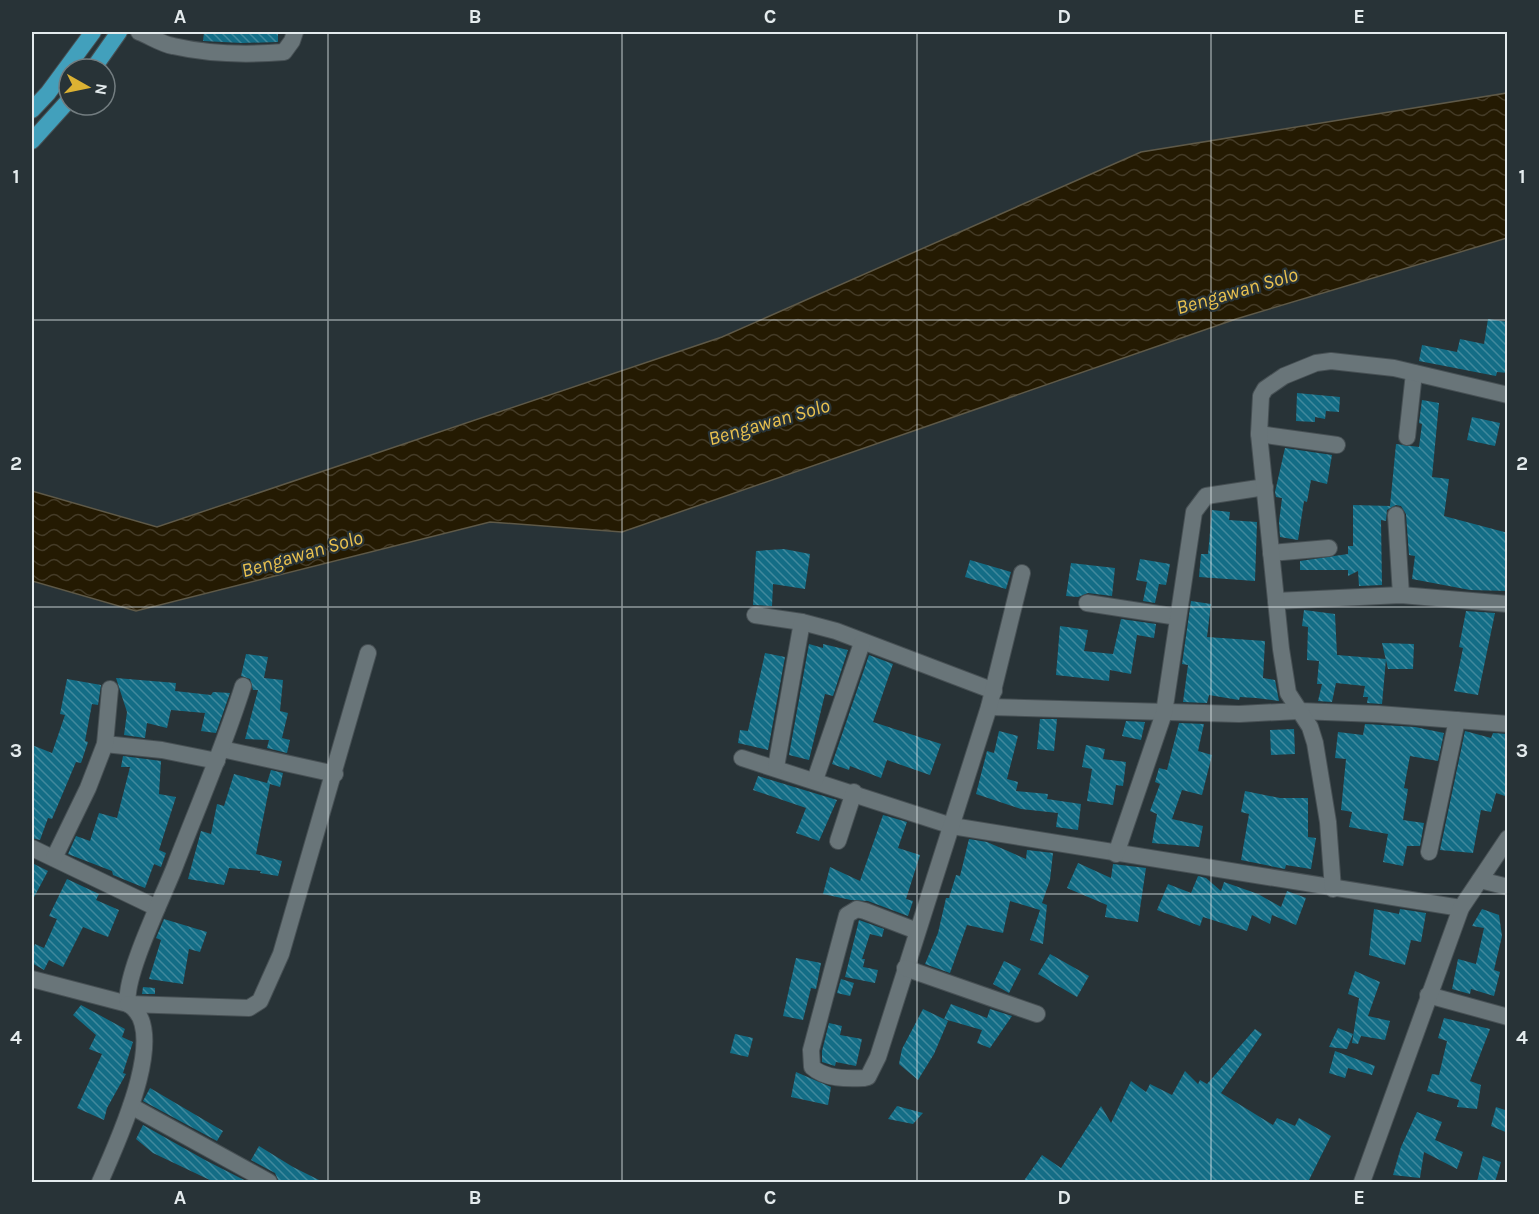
<svg xmlns="http://www.w3.org/2000/svg" width="1539" height="1214" font-family="Karla,sans-serif">
  <defs>
    <pattern id="water-waves" width="16" height="10" patternUnits="userSpaceOnUse" patternTransform="scale(1.5)"><rect width="16" height="10" fill="#241a02"/><path d="M0 5q4-4 8 0t8 0" fill="none" stroke="#443b27"/></pattern>
    <pattern id="building-back-hatch" width="6" height="6" patternUnits="userSpaceOnUse" patternTransform="scale(1.5)"><rect width="6" height="6" fill="#136d86"/><path d="M-1 5l2 2M0 0l6 6M5-1l2 2" fill="none" stroke="#41899d"/></pattern>
  </defs>
  <rect width="100%" height="100%" fill="#283337"/>
  <polygon fill="url(#water-waves)" stroke="#5e5948" stroke-width="1.5" points="1507,93 1507,238 1236,319 622,532 490,522 136,611 32,581 32,491 157,527 722,337 1141,152"/>
  <g fill="url(#building-back-hatch)">
    <polygon points="204,32 278,32 278,42 242,43 203,41"/>
    <polygon points="1488,319 1508,322 1508,373 1497,372 1496,376 1419,361 1422,345 1457,352 1460,339 1484,344"/>
    <polygon points="1297,393 1340,397 1339,412 1326,411 1325,419 1315,417 1315,422 1296,421"/>
    <polygon points="1422,400 1439,403 1432,477 1449,479 1444,516 1508,533 1508,591 1470,590 1412,579 1415,556 1409,555 1406,514 1401,506 1396,505 1387,510 1386,521 1381,520 1382,585 1359,586 1358,571 1348,576 1348,570 1300,570 1300,561 1348,554 1348,546 1353,546 1353,505 1390,506 1396,444 1419,447 1422,424 1419,423"/>
    <polygon points="1472,417 1500,423 1495,446 1467,440"/>
    <polygon points="1285,448 1332,455 1327,484 1311,480 1307,502 1304,501 1298,540 1280,537 1279,522 1282,498 1276,497 1275,492"/>
    <polygon points="1212,510 1230,512 1229,520 1257,522 1255,581 1199,577 1201,554 1208,554"/>
    <polygon points="784,549 810,554 805,589 773,584 772,606 753,605 756,551"/>
    <polygon points="1140,559 1170,564 1166,585 1159,584 1155,603 1143,601 1147,582 1136,580"/>
    <polygon points="970,560 1011,572 1006,589 965,577"/>
    <polygon points="1071,563 1115,568 1112,596 1088,593 1078,597 1066,596"/>
    <polygon points="1191,601 1211,604 1207,637 1265,641 1263,678 1275,680 1279,701 1256,698 1240,697 1239,700 1209,695 1207,703 1183,702 1188,665 1182,664"/>
    <polygon points="1304,610 1335,614 1337,655 1386,659 1382,704 1367,703 1368,697 1363,697 1365,686 1336,683 1332,702 1318,701 1322,684 1317,684 1319,661 1307,660 1308,627 1302,626"/>
    <polygon points="1466,611 1495,613 1478,695 1454,691 1463,648 1459,647"/>
    <polygon points="1121,619 1156,624 1154,638 1137,635 1131,674 1110,670 1109,681 1056,675 1060,626 1088,630 1084,651 1113,654"/>
    <polygon points="1382,643 1414,644 1413,669 1388,669"/>
    <polygon points="809,644 823,648 823,644 848,650 833,696 825,694 809,760 789,755"/>
    <polygon points="765,653 785,657 768,750 738,743 740,730 748,731"/>
    <polygon points="246,654 268,657 264,678 283,680 280,711 288,713 282,738 290,740 287,753 267,748 269,740 245,739 258,690 253,690 250,679 241,676"/>
    <polygon points="869,655 893,664 873,722 941,744 930,775 887,760 881,778 850,766 849,770 832,764"/>
    <polygon points="116,678 176,683 175,691 211,695 213,692 230,693 216,733 201,731 205,713 171,710 167,728 147,723 145,738 124,735 127,712"/>
    <polygon points="67,679 101,685 98,705 92,704 85,741 88,742 81,763 76,762 52,819 48,818 40,840 32,838 32,745 52,753 65,715 60,714"/>
    <polygon points="1040,719 1057,719 1054,751 1037,749"/>
    <polygon points="1126,721 1145,722 1141,740 1122,736"/>
    <polygon points="1179,723 1204,724 1198,751 1212,755 1202,795 1182,790 1172,819 1203,826 1199,847 1152,843 1157,814 1150,811 1160,784 1155,782 1159,768 1167,770"/>
    <polygon points="1365,724 1415,727 1444,733 1438,761 1410,756 1404,788 1408,789 1403,820 1424,823 1420,846 1407,846 1403,866 1383,862 1388,834 1349,827 1352,812 1341,810 1346,759 1335,758 1338,732 1363,735"/>
    <polygon points="1294,729 1295,754 1271,755 1270,730"/>
    <polygon points="999,731 1018,736 1007,779 1018,782 1016,791 1048,794 1047,799 1081,804 1078,830 1056,827 1058,813 1021,809 976,794 987,751 994,753"/>
    <polygon points="1465,731 1491,738 1493,733 1508,734 1508,797 1496,793 1491,812 1481,810 1473,853 1440,850"/>
    <polygon points="1086,745 1105,749 1103,759 1126,762 1123,786 1116,785 1113,805 1087,801 1092,769 1082,767"/>
    <polygon points="123,756 161,761 159,794 176,797 159,850 166,853 161,867 154,864 145,888 113,875 112,871 68,854 76,836 90,841 99,813 117,818 130,767 121,767"/>
    <polygon points="271,770 283,773 280,787 270,784 256,854 282,861 278,876 260,873 261,871 229,868 224,885 188,879 201,831 211,834 217,804 224,806 234,774 267,783"/>
    <polygon points="758,776 837,800 819,841 796,833 806,808 753,790"/>
    <polygon points="1245,791 1280,798 1308,798 1308,837 1316,838 1311,869 1286,865 1285,869 1241,860 1249,814 1241,812"/>
    <polygon points="883,815 907,822 898,848 920,855 906,899 913,901 908,916 868,901 851,900 823,894 830,867 860,881"/>
    <polygon points="969,839 987,842 1026,859 1027,850 1053,853 1050,880 1042,903 1047,905 1043,944 1030,940 1040,910 1010,901 1003,933 967,925 950,973 925,964 938,933 946,898 949,898 956,875 960,876"/>
    <polygon points="32,863 48,871 32,901"/>
    <polygon points="1078,863 1111,878 1113,864 1146,868 1138,922 1105,917 1107,905 1067,888"/>
    <polygon points="1198,876 1206,878 1221,891 1224,882 1258,894 1281,907 1287,891 1306,898 1296,925 1272,915 1270,924 1252,915 1247,931 1203,917 1200,926 1157,910 1168,884 1191,893"/>
    <polygon points="67,879 99,894 96,900 119,910 108,937 83,927 63,967 49,960 44,970 32,963 32,951 35,944 44,948 57,919 49,916"/>
    <polygon points="1374,909 1399,914 1400,909 1426,913 1421,942 1411,940 1405,965 1369,955"/>
    <polygon points="1482,909 1499,915 1502,936 1494,970 1500,972 1494,996 1471,989 1470,994 1452,989 1458,959 1476,964 1484,928 1472,926"/>
    <polygon points="164,919 207,932 200,952 189,949 183,984 149,979 161,940 156,938"/>
    <polygon points="859,920 884,929 882,937 870,934 862,959 865,959 863,967 878,970 875,983 845,977"/>
    <polygon points="1050,954 1089,976 1077,997 1038,974"/>
    <polygon points="796,958 821,963 816,989 811,988 803,1020 783,1016"/>
    <polygon points="1004,961 1021,969 1009,993 993,984"/>
    <polygon points="1355,971 1380,982 1368,1016 1390,1021 1385,1040 1361,1036 1358,1044 1352,1043 1359,998 1348,994"/>
    <polygon points="841,979 854,983 850,996 837,993"/>
    <polygon points="143,987 155,988 155,994 142,994"/>
    <polygon points="951,1004 987,1018 990,1009 1012,1016 990,1048 977,1043 982,1030 944,1019"/>
    <polygon points="81,1005 125,1029 122,1037 133,1042 123,1073 126,1074 107,1108 104,1120 77,1108 102,1054 89,1049 96,1035 73,1015"/>
    <polygon points="923,1009 948,1021 934,1054 918,1080 899,1064 902,1049"/>
    <polygon points="1444,1018 1490,1029 1470,1081 1481,1085 1477,1109 1457,1107 1459,1100 1427,1091 1432,1074 1439,1075 1447,1041 1438,1038"/>
    <polygon points="829,1023 842,1026 840,1035 862,1039 856,1066 836,1062 835,1066 822,1062 822,1051"/>
    <polygon points="1338,1028 1353,1034 1347,1049 1329,1047"/>
    <polygon points="1255,1029 1262,1034 1221,1093 1273,1125 1277,1118 1295,1126 1299,1118 1331,1136 1308,1182 1023,1182 1042,1155 1061,1168 1101,1106 1111,1123 1131,1081 1146,1092 1150,1084 1172,1095 1185,1071 1198,1084 1200,1080 1207,1084"/>
    <polygon points="735,1034 753,1038 748,1057 730,1053"/>
    <polygon points="1335,1051 1375,1066 1372,1075 1348,1068 1345,1078 1329,1073"/>
    <polygon points="796,1072 831,1087 828,1105 791,1097"/>
    <polygon points="150,1088 223,1131 217,1141 143,1101"/>
    <polygon points="897,1106 923,1113 913,1124 888,1119"/>
    <polygon points="1496,1107 1508,1111 1508,1133 1491,1126"/>
    <polygon points="1417,1112 1442,1122 1435,1140 1463,1152 1457,1169 1424,1152 1420,1178 1393,1175 1401,1147"/>
    <polygon points="143,1125 205,1160 248,1182 214,1182 153,1153 136,1139"/>
    <polygon points="259,1146 293,1167 323,1182 279,1182 275,1173 251,1160"/>
    <polygon points="1483,1156 1501,1162 1495,1182 1477,1182"/>
  </g>
  <g fill="none" stroke-linecap="round" stroke-linejoin="round">
    <g stroke="#475054" stroke-width="18">
      <g id="minor">
        <path d="M 139,32 C 150,36 161,44 173,46 C 208,54 248,55 284,52 L 292,41 L 295,32"/>
        <polyline points="1259,434 1337,445"/>
        <polyline points="1407,437 1414,373"/>
        <polyline points="1396,515 1401,595"/>
        <polyline points="1271,553 1329,548"/>
        <polyline points="1276,601 1401,595 1508,604"/>
        <polyline points="1087,603 1178,617"/>
        <polyline points="755,615 802,622 836,631 994,691"/>
        <polyline points="989,707 1239,714 1299,711 1378,714 1508,724"/>
        <polyline points="105,744 162,750 217,761"/>
        <polyline points="222,749 335,774"/>
        <polyline points="742,758 952,826 1461,908"/>
        <polyline points="776,767 802,622"/>
        <polyline points="815,780 862,643"/>
        <polyline points="838,841 854,792"/>
        <polyline points="32,848 157,908"/>
        <polyline points="1429,852 1457,720"/>
        <polyline points="1116,854 1164,713 1194,512 1206,496 1265,487"/>
        <polyline points="54,858 88,788 105,744 110,689"/>
        <polyline points="1480,880 1508,887"/>
        <polyline points="1333,889 1328,822 1315,743 1310,727 1288,693 1281,649 1259,434 1261,396 1265,389 1284,376 1316,363 1331,361 1394,368 1508,395"/>
        <path d="M 917,931 L 865,911 L 857,909 L 847,915 L 811,1050 L 812,1067 C 825,1079 847,1079 864,1078 L 868,1077 L 878,1057 L 989,707 L 1022,573"/>
        <polyline points="905,968 1037,1014"/>
        <polyline points="32,979 128,1004 249,1008 260,1001 281,954 368,653"/>
        <polyline points="1428,995 1508,1017"/>
        <path d="M 128,1004 C 123,977 164,895 175,866 C 198,806 224,747 243,686"/>
        <polyline points="131,1106 269,1182"/>
        <path d="M 100,1182 C 115,1147 172,1029 128,1004"/>
        <polyline points="1362,1182 1461,908 1508,838"/>
      </g>
    </g>
    <g stroke="#475054" stroke-width="18">
      <g id="trunk">
        <polyline points="93,69 119,32"/>
        <polyline points="32,110 48,93 93,32"/>
        <polyline points="32,141 69,100"/>
      </g>
    </g>
    <use href="#minor" stroke="#697579" stroke-width="16"/>
    <use href="#trunk" stroke="#42a0bc" stroke-width="16"/>
  </g>
  <path fill="none" stroke="#e4ebed" stroke-width="1.5" stroke-opacity="0.55" d="M 328,32 L 328,1182M 622,32 L 622,1182M 917,32 L 917,1182M 1211,32 L 1211,1182M 32,320 L 1508,320M 32,607 L 1508,607M 32,894 L 1508,894"/>
  <g text-anchor="middle" dominant-baseline="central" stroke-width="4.5" stroke-linejoin="round" paint-order="stroke">
    <g font-size="20" font-style="italic" fill="#eac24f" stroke="#283337">
      <text transform="translate(1237 291) rotate(-16)">Bengawan Solo</text>
      <text transform="translate(769 422) rotate(-16)">Bengawan Solo</text>
      <text transform="translate(302 554) rotate(-16)">Bengawan Solo</text>
    </g>
  </g>
  <rect width="1539" height="1214" fill="none" stroke="#283337" stroke-width="66"/>
  <g transform="translate(87 87) rotate(99)"><circle r="28" fill="#283337" stroke="#737d80" stroke-width="1.5"/>
  <path d="M0-4.5L10 22L0 15L-10 22Z" fill="#dcb233"/>
  <text y="-9" font-size="16" font-weight="bold" text-anchor="middle" fill="#e4ebed">N</text>
  </g>
  <rect x="33" y="33" width="1473" height="1148" fill="none" stroke="#e4ebed" stroke-width="2"/>
  <g font-size="20" text-anchor="middle" font-weight="bold" fill="#e4ebed">
    <text x="180" y="23">A</text>
    <text x="475" y="23">B</text>
    <text x="770" y="23">C</text>
    <text x="1064" y="23">D</text>
    <text x="1359" y="23">E</text>
    <text x="16" y="183">1</text>
    <text x="1522" y="183">1</text>
    <text x="16" y="470">2</text>
    <text x="1522" y="470">2</text>
    <text x="16" y="757">3</text>
    <text x="1522" y="757">3</text>
    <text x="16" y="1044">4</text>
    <text x="1522" y="1044">4</text>
    <text x="180" y="1204">A</text>
    <text x="475" y="1204">B</text>
    <text x="770" y="1204">C</text>
    <text x="1064" y="1204">D</text>
    <text x="1359" y="1204">E</text>
  </g>
</svg>
